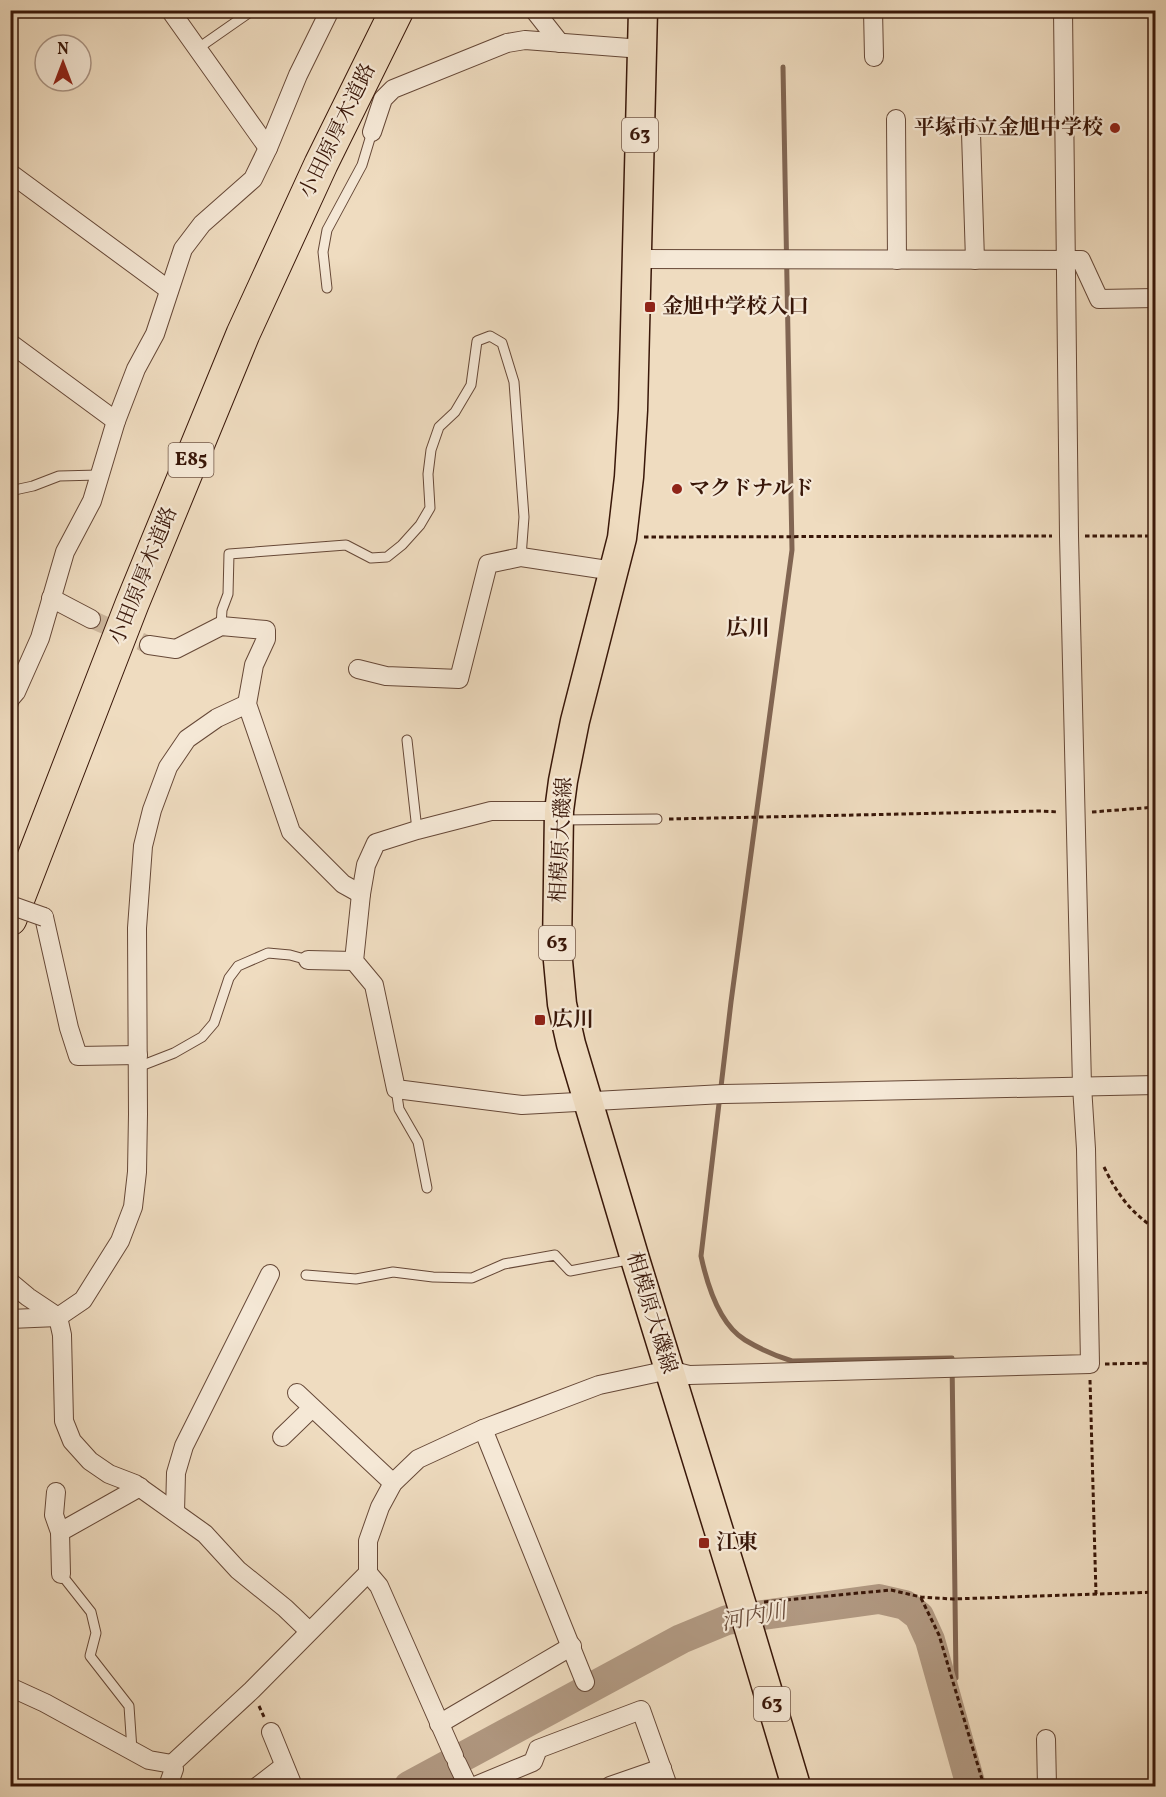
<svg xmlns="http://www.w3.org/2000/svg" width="1166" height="1797" font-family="Vollkorn,'Noto Serif JP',serif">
  <rect width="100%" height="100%" fill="#efdcc0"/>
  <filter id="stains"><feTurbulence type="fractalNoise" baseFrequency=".00333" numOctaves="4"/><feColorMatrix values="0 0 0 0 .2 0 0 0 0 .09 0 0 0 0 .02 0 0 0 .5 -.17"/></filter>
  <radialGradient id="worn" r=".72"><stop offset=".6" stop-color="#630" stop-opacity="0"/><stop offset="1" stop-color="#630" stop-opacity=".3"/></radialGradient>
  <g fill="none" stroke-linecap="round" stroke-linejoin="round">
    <path stroke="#816552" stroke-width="5" d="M 783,67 L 792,550 L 731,1002 L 701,1256 C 707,1284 719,1324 745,1340 C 760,1349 776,1356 792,1361 L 952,1358 L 956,1678 L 944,1689"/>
    <polyline stroke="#b19982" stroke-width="30" points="409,1786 681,1639 727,1620 879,1599 905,1605 919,1616 930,1640 971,1786"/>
    <polyline stroke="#cbb59b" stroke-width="18" stroke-dasharray="18 9" stroke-linecap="butt" points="91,619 149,645"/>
    <g stroke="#664837" stroke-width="11">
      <g id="lane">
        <polyline points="197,49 253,10"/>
        <polyline points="327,288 323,252 327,230 362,165 372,132"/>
        <polyline points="10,491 33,486 59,476 99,475"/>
        <polyline points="221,626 222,610 228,594 229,554 346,545 371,558 387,557 402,545 420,525 430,508 428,474 431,450 439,427 455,412 471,385 477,341 490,336 502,343 514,382 524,517 521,557"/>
        <polyline points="10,716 15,697"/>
        <polyline points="407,740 417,830"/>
        <polyline points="561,820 657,819"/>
        <polyline points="138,1067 174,1053 202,1037 214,1023 229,978 238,966 268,953 290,955 308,960"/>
        <polyline points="396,1089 399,1109 418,1142 427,1188"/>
        <polyline points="306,1275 356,1279 393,1272 433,1277 472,1278 504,1264 555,1255 570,1271 633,1259"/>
        <polyline points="61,1574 91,1612 96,1633 90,1656 129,1706 132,1750"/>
      </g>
    </g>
    <g stroke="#664837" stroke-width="20">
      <g id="street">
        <polyline points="170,10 268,148"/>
        <polyline points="534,10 560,43"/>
        <polyline points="873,10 874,57"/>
        <polyline points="896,119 897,260"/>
        <polyline points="372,132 383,99 393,89 507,43 525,40 642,49"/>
        <polyline points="971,133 975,260"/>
        <polyline points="10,173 169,290"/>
        <polyline points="637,259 1081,260 1099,299 1156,298"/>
        <polyline points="10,343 116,421"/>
        <polyline points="51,598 91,619"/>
        <polyline points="149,645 176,649 221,626 266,630 266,639 254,665 247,704 291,832 343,884 361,894"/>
        <polyline points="358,669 386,676 459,679 488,564 521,557 614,571"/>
        <polyline points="10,699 16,692 40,638 65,552 92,501 116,421 136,369 155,334 183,249 202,224 253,179 268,148 298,75 330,10"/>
        <polyline points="559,811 491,811 417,830 376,843 366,865 361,894 354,961 374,985 396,1089 522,1105 723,1094 1156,1085"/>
        <polyline points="44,917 69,1028 78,1056 138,1055"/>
        <polyline points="308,960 354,961"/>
        <polyline points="10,1282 28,1297 58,1317 62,1335 64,1421 72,1441 90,1461 109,1474 135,1484 205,1534 238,1570 285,1608 309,1631"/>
        <polyline points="10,1319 58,1317 83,1300 120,1241 133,1207 137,1172 138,1114 137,928 143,846 152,810 168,767 187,739 217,718 247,704"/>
        <polyline points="297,1393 393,1483"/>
        <polyline points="483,1429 585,1682"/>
        <polyline points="282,1437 312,1408"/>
        <polyline points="56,1492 54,1515 60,1532"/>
        <polyline points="175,1512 176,1473 184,1446 270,1274"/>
        <polyline points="61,1574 60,1532 140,1487"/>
        <polyline points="10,1687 45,1703 149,1760 172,1764"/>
        <polyline points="439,1724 572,1646"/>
        <polyline points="271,1732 293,1786"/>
        <polyline points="1046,1739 1047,1786"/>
        <polyline points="454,1756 379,1586 368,1573 368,1541 380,1507 393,1483 418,1459 483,1429 599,1385 669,1370 689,1375 1090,1364 1086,1149 1082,1086 1069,536 1063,10"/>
        <polyline points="457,1763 468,1786"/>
        <polyline points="168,1786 174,1769 172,1764 252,1690 368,1573"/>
        <polyline points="258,1786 284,1766"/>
        <polyline points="475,1786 533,1762 538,1749 641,1710 668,1786"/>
        <polyline points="610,1786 662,1768"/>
      </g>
    </g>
    <g stroke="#391709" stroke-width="31">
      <polyline id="primary" points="643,10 633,410 629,477 622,538 575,721 563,781 559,811 557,950 562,1004 571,1044 635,1259 747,1622 796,1786"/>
    </g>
    <g stroke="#391709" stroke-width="35">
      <polyline id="highway" points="10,919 132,604 243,334 321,164 397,10"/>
    </g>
    <g stroke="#391709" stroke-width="3" stroke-dasharray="4.5 3" stroke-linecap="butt">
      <polyline points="1085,536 1156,536"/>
      <polyline points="644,537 1052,536"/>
      <polyline points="1092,812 1156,807"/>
      <polyline points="669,819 1041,811 1058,812"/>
      <path d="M 1104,1167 C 1117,1194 1131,1213 1156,1229"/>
      <polyline points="1105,1364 1156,1363"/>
      <polyline points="1090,1380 1096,1594"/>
      <polyline points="921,1598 939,1635 984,1786"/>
      <polyline points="764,1602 891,1590 921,1597 953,1599 1156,1592"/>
      <polyline points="259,1706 265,1719"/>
    </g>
    <use href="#lane" stroke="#f5e8d6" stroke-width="9"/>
    <use href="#street" stroke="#f5e8d6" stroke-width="18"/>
    <use href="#primary" stroke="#efdcc0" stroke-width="28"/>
    <use href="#highway" stroke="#efdcc0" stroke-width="33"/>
    <g stroke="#664837" stroke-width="20" stroke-linecap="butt">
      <polyline id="street-bridge" points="10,905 44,917"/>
    </g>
    <use href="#street-bridge" stroke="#f5e8d6" stroke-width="18"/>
  </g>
  <g fill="#8f2418" stroke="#f5e8d6" stroke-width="2">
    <circle cx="1115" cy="128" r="6"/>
    <rect x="644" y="301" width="12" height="12" rx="3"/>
    <circle cx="677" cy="489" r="6"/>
    <rect x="534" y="1014" width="12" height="12" rx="3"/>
    <rect x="698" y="1537" width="12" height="12" rx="3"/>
  </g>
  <g text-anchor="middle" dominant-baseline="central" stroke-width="4.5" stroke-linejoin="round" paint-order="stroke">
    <g fill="#f5e8d6" stroke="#715646" stroke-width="1.5">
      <rect x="622" y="118" width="36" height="34" rx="4.5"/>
      <rect x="168.5" y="443" width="45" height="34" rx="4.5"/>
      <rect x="539" y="926" width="36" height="34" rx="4.5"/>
      <rect x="754" y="1687" width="36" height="34" rx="4.5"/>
    </g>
    <g font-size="20" font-weight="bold" fill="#391709">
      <text x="640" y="135">63</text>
      <text x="191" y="460">E85</text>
      <text x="557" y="943">63</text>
      <text x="772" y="1704">63</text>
    </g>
    <g font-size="21" font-weight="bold" fill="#391709" stroke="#f5e8d6" text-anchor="start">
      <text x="1103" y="128" text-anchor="end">平塚市立金旭中学校</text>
      <text x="662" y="307">金旭中学校入口</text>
      <text x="689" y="489">マクドナルド</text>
      <text x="552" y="1020">広川</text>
      <text x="716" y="1543">江東</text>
    </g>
    <g font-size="21" fill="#391709" stroke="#f5e8d6">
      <text transform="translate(338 131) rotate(-64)">小田原厚木道路</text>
      <text transform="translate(144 576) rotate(-68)">小田原厚木道路</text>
      <text transform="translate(562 840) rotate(-87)">相模原大磯線</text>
      <text transform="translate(651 1313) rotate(73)">相模原大磯線</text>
    </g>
    <g font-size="22" font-weight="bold" fill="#391709" stroke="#f5e8d6">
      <text x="748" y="629">広川</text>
    </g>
    <g font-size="22" font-style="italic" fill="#694b39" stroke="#f5e8d6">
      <text transform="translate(754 1618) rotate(-11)">河内川</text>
    </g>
  </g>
  <rect width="1166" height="1797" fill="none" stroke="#efdcc0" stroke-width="36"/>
  <rect x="12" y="12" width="1142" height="1773" fill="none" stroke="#391709" stroke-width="3"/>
  <rect x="18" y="18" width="1130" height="1761" fill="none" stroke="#391709" stroke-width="1.5"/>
  <g transform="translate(63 63)"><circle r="28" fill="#f5e8d6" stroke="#aa9484" stroke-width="1.5"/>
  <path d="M0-4.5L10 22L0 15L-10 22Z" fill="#8f2418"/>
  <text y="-9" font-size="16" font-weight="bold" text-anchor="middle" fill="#391709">N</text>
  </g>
  <rect width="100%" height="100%" filter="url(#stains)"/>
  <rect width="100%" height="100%" fill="url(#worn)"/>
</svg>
